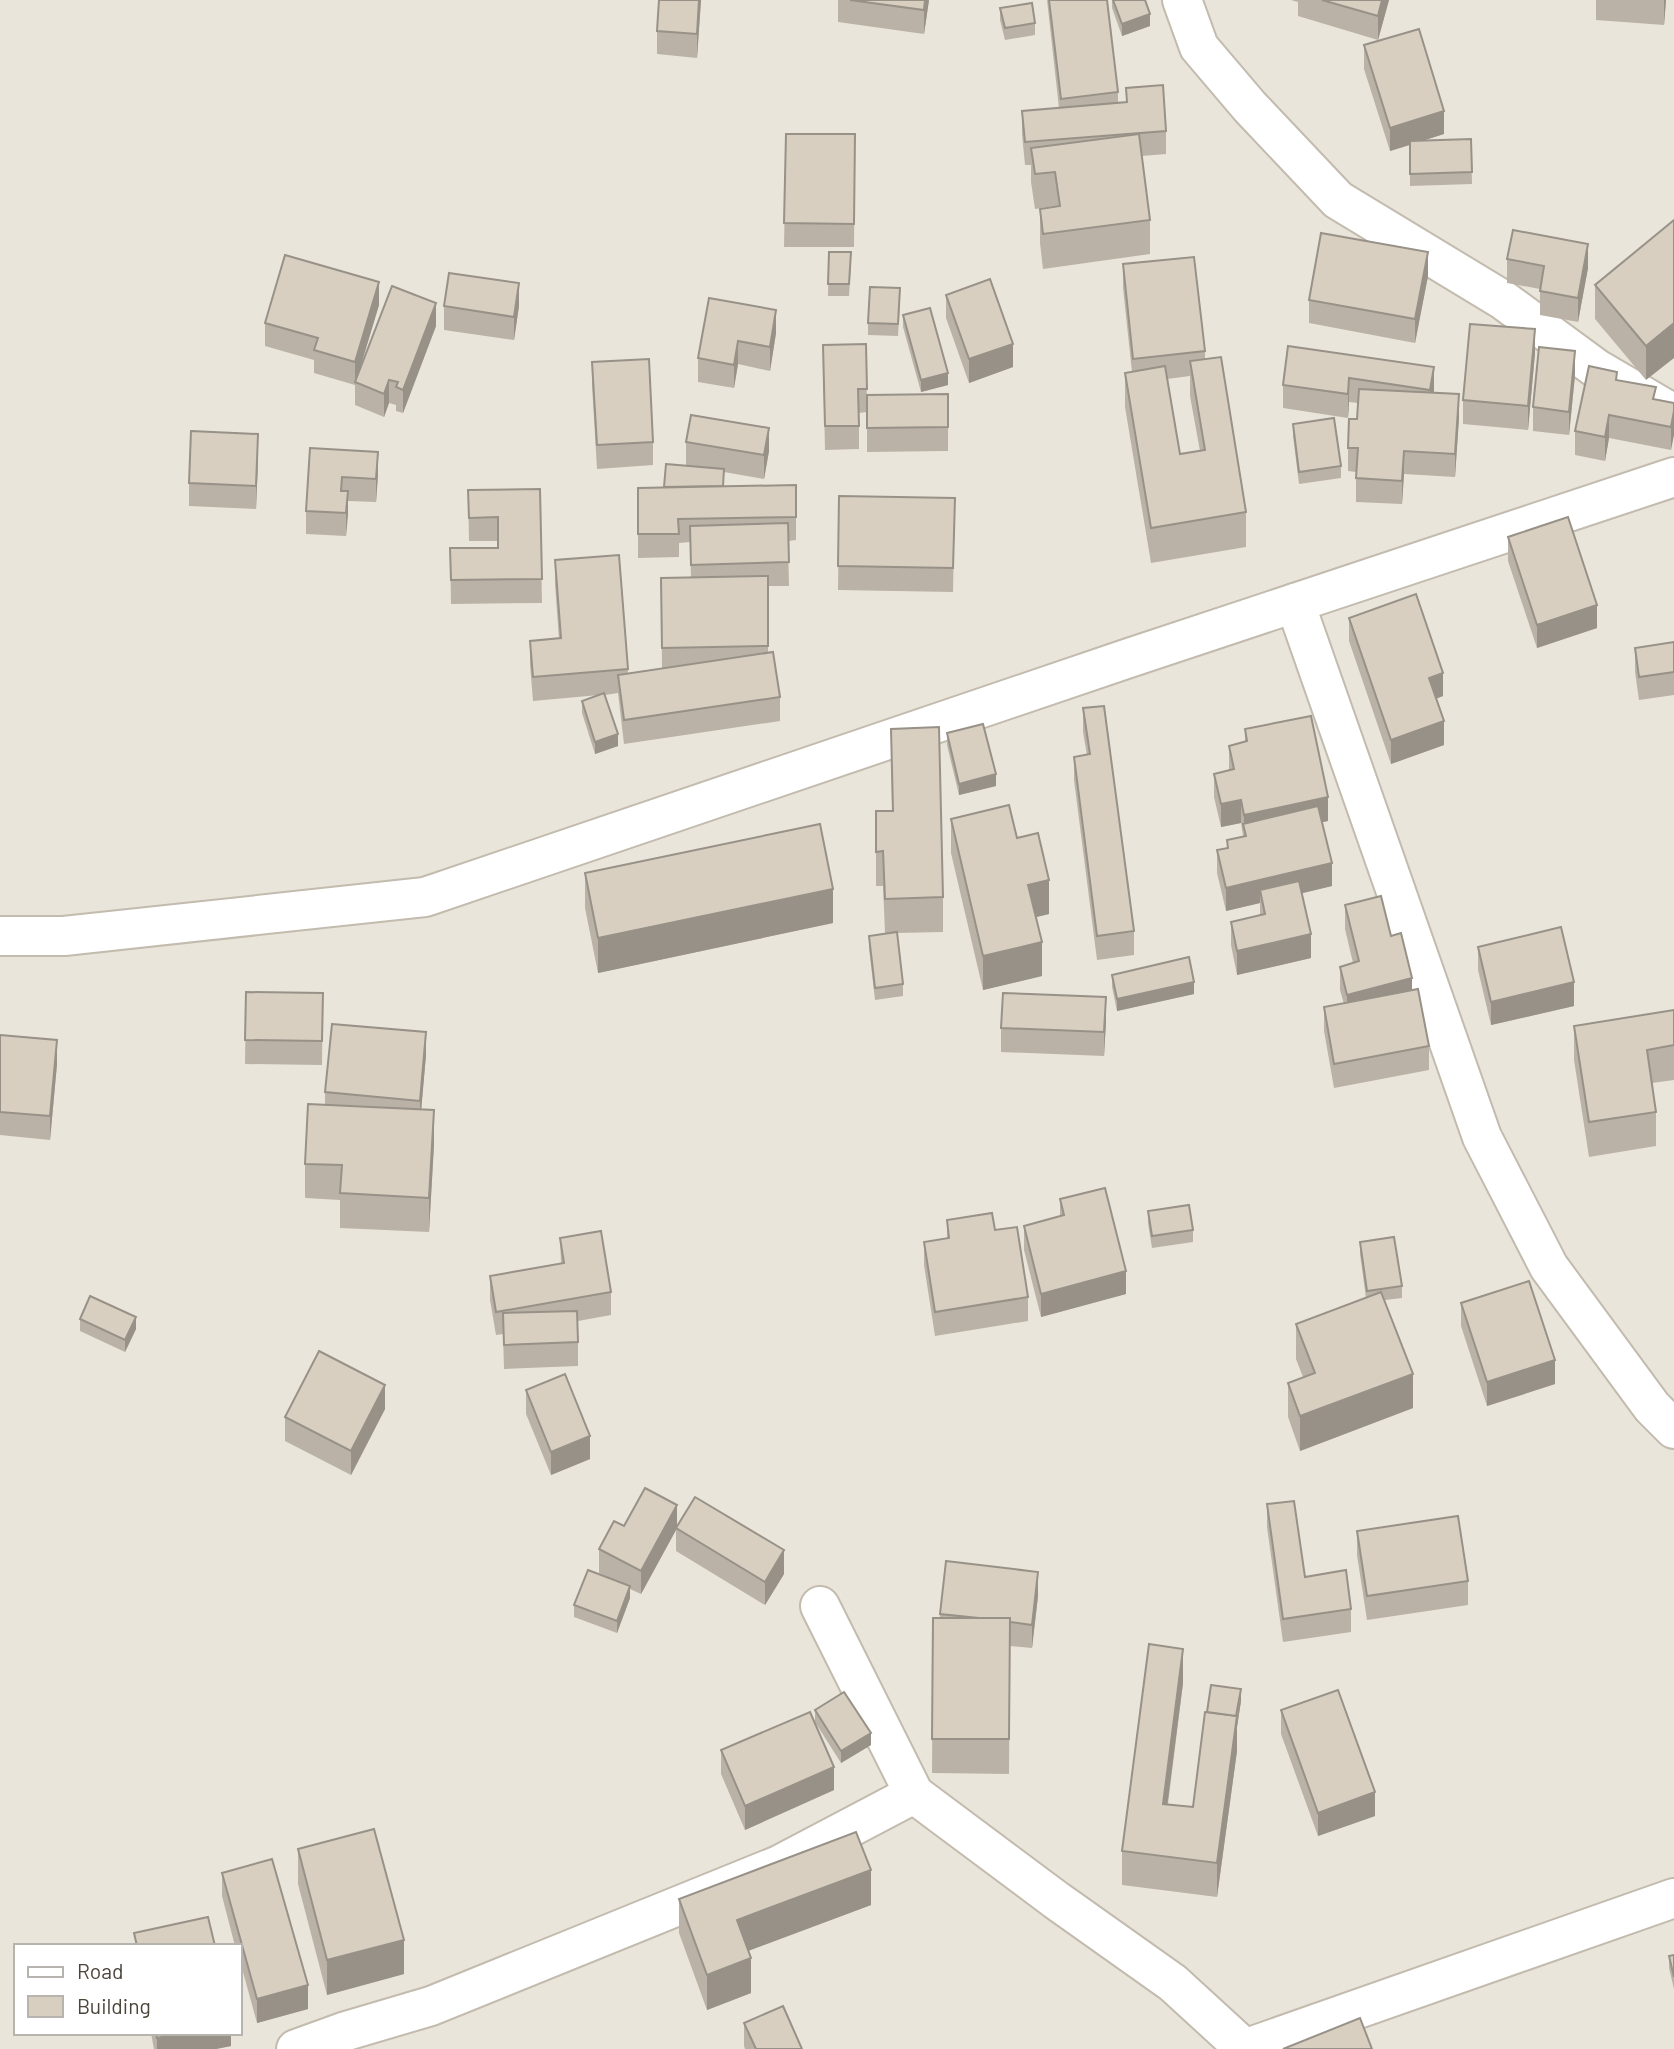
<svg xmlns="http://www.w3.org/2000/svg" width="1674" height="2049" font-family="Barlow,sans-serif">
  <rect width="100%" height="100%" fill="#f6f3ec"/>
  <path fill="#eae5da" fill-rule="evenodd" d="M 0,0 L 1674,0 L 1674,2049 L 0,2049 ZM 16,1946 L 240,1946 L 240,2033 L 16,2033 Z"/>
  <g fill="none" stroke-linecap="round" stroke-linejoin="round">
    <g stroke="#c2bbae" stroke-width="42">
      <g id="minor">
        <polyline points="1182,0 1199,47 1250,107 1338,200 1503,300 1597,369 1674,414"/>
        <polyline points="1295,603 1482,1137 1549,1267 1652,1407 1674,1429"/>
        <polyline points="0,936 64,936 425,897 1129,658 1674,477"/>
        <polyline points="820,1606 914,1794 1056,1900 1173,1983 1245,2049"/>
        <polyline points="296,2049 343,2032 431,2006 779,1865 914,1794"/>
      </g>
    </g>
    <g stroke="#c2bbae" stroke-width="42">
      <polyline id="tertiary" points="1244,2049 1674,1898"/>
    </g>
    <use href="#minor" stroke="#fff" stroke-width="38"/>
    <use href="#tertiary" stroke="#fff" stroke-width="38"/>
  </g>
  <g fill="#bab2a6" fill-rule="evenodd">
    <polygon points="701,0 697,58 657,54 657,31"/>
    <polygon points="838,0 929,0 924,34 838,22"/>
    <polygon points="1047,0 1107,0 1118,92 1118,103 1126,102 1126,88 1166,131 1166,154 1142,156 1150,220 1150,254 1043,269 1040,243 1040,209 1055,207 1055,206 1035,209 1031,182 1031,165 1025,165 1022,134 1022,111 1059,108"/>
    <polygon points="1112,0 1145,0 1150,26 1122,36 1112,8"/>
    <polygon points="1291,0 1389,0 1378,40 1298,16 1298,2"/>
    <polygon points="1596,0 1666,0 1664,25 1596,20"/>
    <polygon points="1000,8 1035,23 1035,35 1005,40 1000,20"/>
    <polygon points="1364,45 1444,134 1422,141 1471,139 1472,184 1410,186 1410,145 1390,151 1364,69"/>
    <polygon points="786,134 855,134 854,247 784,247"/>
    <polygon points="1674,220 1646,380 1595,319 1595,285"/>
    <polygon points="829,252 851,264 849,296 828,296"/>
    <polygon points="1507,259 1588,268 1578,322 1540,315 1540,289 1507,283"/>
    <path d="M 1123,264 L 1205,351 L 1205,359 L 1246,512 L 1246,547 L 1151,563 L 1125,407 L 1125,373 L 1132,372 L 1123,288 ZM 1190,376 L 1190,396 L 1200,451 L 1180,454 L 1167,379 Z"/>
    <polygon points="1428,276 1415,343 1309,323 1309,300"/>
    <polygon points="946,295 1013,367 969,383 946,318"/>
    <polygon points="709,298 776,333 770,371 738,364 734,388 698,382 698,358"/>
    <polygon points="900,300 898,336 868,335 868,323"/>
    <polygon points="379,305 358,374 436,326 403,413 396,411 396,405 389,403 384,417 355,405 355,384 355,385 314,373 314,360 265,346 265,323"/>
    <polygon points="444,306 519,306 514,340 444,330"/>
    <polygon points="903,315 948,385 921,392 903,327"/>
    <polygon points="866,344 867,412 859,413 859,449 825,450 823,368"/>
    <polygon points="1288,346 1434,390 1434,393 1459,418 1455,477 1404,474 1402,504 1356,502 1356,472 1348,471 1348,448 1357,419 1358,403 1349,402 1348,418 1283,408 1283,385"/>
    <polygon points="1535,353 1528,430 1463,424 1463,400"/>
    <polygon points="592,362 653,442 653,465 597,469 592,385"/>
    <polygon points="1575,375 1569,435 1533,431 1533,407"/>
    <polygon points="1617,380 1656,400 1674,403 1671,450 1609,438 1605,461 1575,455 1575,431"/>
    <polygon points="948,394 948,451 867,452 867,395"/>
    <polygon points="1293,424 1341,466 1341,478 1299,484 1293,436"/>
    <polygon points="686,442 769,451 764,479 724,472 724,486 796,517 796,540 788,541 789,586 768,586 768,653 780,697 780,721 624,744 618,693 605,695 618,746 595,754 582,713 582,701 599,695 533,701 530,664 530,641 559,639 555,584 555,560 619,555 628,673 662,668 661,578 691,577 690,542 679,543 679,557 638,558 638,488 664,487 686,466"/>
    <polygon points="310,448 378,475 376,502 348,501 346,536 306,534 306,511"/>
    <polygon points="258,458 256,509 189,506 189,483"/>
    <polygon points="540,489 542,603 451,604 450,548 498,548 498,541 469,541 468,490"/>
    <polygon points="839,496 955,498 953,592 838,590"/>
    <polygon points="1508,537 1597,628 1537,648 1508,561"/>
    <polygon points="1349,618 1443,696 1436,699 1444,745 1391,764 1349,641"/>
    <polygon points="1674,642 1674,695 1639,700 1635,672 1635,648"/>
    <polygon points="1083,708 1134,931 1134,955 1097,960 1074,780 1074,757 1087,755 1083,732"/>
    <polygon points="891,729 943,897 943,932 897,933 903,984 903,996 875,1000 869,948 869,936 885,933 883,886 876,886 876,811 892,811"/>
    <polygon points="1245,729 1328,821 1322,822 1332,886 1302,893 1311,958 1237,975 1231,945 1231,922 1260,915 1260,903 1226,911 1217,873 1217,850 1227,848 1227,840 1243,836 1241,823 1221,827 1214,797 1214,774 1229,770 1229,746 1245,742"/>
    <polygon points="947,733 996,786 959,795 947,745"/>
    <polygon points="951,819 1017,838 1049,914 1036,917 1042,976 983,990 951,853"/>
    <polygon points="585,873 833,923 598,973 585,908"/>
    <polygon points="1345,905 1391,936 1412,990 1429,1046 1429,1070 1334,1088 1324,1031 1324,1007 1344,1004 1340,990 1340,967 1353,963 1345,929"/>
    <polygon points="1478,947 1574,1006 1491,1025 1478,970"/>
    <polygon points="1112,975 1194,994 1117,1011 1112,987"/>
    <polygon points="246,992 323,993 322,1065 245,1064"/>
    <polygon points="1674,1010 1674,1080 1652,1083 1656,1112 1656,1146 1589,1157 1574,1060 1574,1026"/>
    <polygon points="1106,1021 1104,1056 1001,1052 1001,1028"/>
    <polygon points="0,1035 57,1064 50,1140 0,1135"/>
    <polygon points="426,1055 421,1109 434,1144 429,1232 340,1228 340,1200 305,1198 305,1164 325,1105 325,1092"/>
    <polygon points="1060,1199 1126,1294 1041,1317 1024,1250 1024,1226 1060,1217"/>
    <polygon points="1148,1211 1193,1230 1193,1242 1152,1248 1148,1223"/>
    <polygon points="947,1220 995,1230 1028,1297 1028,1321 935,1336 924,1265 924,1242 947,1238"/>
    <polygon points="560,1238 611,1292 611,1315 578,1321 578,1366 504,1369 503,1334 496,1335 490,1300 490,1276 561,1264"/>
    <polygon points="1360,1242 1402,1286 1402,1298 1385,1300 1413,1408 1300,1451 1288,1417 1288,1383 1303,1377 1296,1359 1296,1324 1366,1298 1360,1254"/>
    <polygon points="1461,1303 1555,1384 1487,1406 1461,1326"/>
    <polygon points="80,1319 136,1329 125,1352 80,1331"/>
    <polygon points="526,1390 590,1459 551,1475 526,1414"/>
    <polygon points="385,1409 351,1475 285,1441 285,1417"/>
    <polygon points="1267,1504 1305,1577 1351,1609 1351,1632 1283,1642 1267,1527"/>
    <polygon points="624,1526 677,1526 784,1574 765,1605 676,1551 676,1530 641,1594 630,1589 630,1598 617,1633 574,1617 574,1605 613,1580 599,1573 599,1549"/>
    <polygon points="1357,1531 1468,1581 1468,1605 1367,1620 1357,1555"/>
    <polygon points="1038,1596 1032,1648 1010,1646 1009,1774 932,1773 933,1618 940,1618 940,1614"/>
    <polygon points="1183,1683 1168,1804 1193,1807 1207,1712 1241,1701 1237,1727 1237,1751 1217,1897 1122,1885 1122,1851"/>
    <polygon points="815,1710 871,1745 841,1763 815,1722"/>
    <polygon points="1281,1710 1375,1816 1318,1836 1281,1734"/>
    <polygon points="721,1750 834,1790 745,1830 721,1774"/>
    <polygon points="298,1849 404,1974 327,1995 298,1884"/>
    <polygon points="222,1873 308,2009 257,2023 240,1961 240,1946 235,1946 222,1896"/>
    <polygon points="679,1899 871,1905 748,1951 751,1993 707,2010 679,1933"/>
    <polygon points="1674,1955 1674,1989 1669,1968 1669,1956"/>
    <polygon points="744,2023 802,2049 745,2049 744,2046"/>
    <polygon points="151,2033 231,2033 231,2046 216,2049 154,2049"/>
  </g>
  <g fill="#979187">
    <polygon points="699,0 701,0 697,58 697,34"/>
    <polygon points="925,0 929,0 924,34 924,10"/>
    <polygon points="1382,0 1389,0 1378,40 1378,16"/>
    <polygon points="1664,0 1666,0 1664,25"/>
    <polygon points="1150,14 1150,26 1122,36 1122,24"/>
    <polygon points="1444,111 1444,134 1390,151 1390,128"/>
    <polygon points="1588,244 1588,268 1578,322 1578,298"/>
    <polygon points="1428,252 1428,276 1415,343 1415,319"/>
    <polygon points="379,282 379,305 355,385 355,362"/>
    <polygon points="519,283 519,306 514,340 514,317"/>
    <polygon points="436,303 436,326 403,413 403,390"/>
    <polygon points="776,310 776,333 770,371 770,347"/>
    <polygon points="1674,323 1674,358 1646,380 1646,346"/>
    <polygon points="1535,329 1535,353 1528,430 1528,406"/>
    <polygon points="738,341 738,364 734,388 734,365"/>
    <polygon points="1013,344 1013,367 969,383 969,359"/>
    <polygon points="1575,351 1575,375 1569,435 1569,412"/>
    <polygon points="1434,367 1434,390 1430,414 1430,390"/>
    <polygon points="948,373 948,385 921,392 921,380"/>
    <polygon points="1349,378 1349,402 1348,418 1348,394"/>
    <polygon points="389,380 389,403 384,417 384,394"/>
    <polygon points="1459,394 1459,418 1455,477 1455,454"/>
    <polygon points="1674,411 1674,435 1671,450 1671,427"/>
    <polygon points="1609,415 1609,438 1605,461 1605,437"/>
    <polygon points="769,428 769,451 764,479 764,455"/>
    <polygon points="258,434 258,458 256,509 256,486"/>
    <polygon points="1404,451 1404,474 1402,504 1402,481"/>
    <polygon points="378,452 378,475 376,502 376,479"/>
    <polygon points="348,491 348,515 346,536 346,513"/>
    <polygon points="1597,605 1597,628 1537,648 1537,625"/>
    <polygon points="1443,673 1443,696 1429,701 1429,678"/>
    <polygon points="1444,721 1444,745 1391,764 1391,740"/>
    <polygon points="618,734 618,746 595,754 595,742"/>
    <polygon points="996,774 996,786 959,795 959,784"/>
    <polygon points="1328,797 1328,821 1246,838 1244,825 1244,815"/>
    <polygon points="1241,800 1241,823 1221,827 1221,804"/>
    <polygon points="1332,863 1332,886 1262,903 1260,890 1260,903 1226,911 1226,888"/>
    <polygon points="1049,880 1049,914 1028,919 1028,885"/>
    <polygon points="833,889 833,923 598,973 598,938"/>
    <polygon points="1311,934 1311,958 1237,975 1237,951"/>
    <polygon points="1042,942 1042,976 983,990 983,956"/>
    <polygon points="1412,978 1412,1002 1347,1018 1347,995"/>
    <polygon points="1194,982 1194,994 1117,1011 1117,999"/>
    <polygon points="1574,982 1574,1006 1491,1025 1491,1002"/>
    <polygon points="1106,997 1106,1021 1104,1056 1104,1032"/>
    <polygon points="426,1032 426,1055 420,1124 420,1101"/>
    <polygon points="57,1040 57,1064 50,1140 50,1116"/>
    <polygon points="434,1110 434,1144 429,1232 429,1198"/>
    <polygon points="1126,1271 1126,1294 1041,1317 1041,1294"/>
    <polygon points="136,1317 136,1329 125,1352 125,1340"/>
    <polygon points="1555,1360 1555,1384 1487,1406 1487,1382"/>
    <polygon points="1413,1374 1413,1408 1300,1451 1300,1416"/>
    <polygon points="385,1385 385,1409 351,1475 351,1451"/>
    <polygon points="590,1436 590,1459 551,1475 551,1452"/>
    <polygon points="677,1505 677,1528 676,1528 676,1530 641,1594 641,1571"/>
    <polygon points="784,1550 784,1574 765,1605 765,1582"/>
    <polygon points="1038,1572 1038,1596 1032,1648 1032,1625"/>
    <polygon points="630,1586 630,1598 617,1633 617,1621"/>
    <polygon points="1183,1649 1183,1683 1163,1838 1163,1804"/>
    <polygon points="1241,1689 1241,1701 1237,1727 1237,1751 1217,1897 1217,1863"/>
    <polygon points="871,1733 871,1745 841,1763 841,1751"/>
    <polygon points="834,1767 834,1790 745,1830 745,1806"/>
    <polygon points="1375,1792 1375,1816 1318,1836 1318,1813"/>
    <polygon points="871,1870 871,1905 737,1955 737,1920"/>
    <polygon points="404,1940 404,1974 327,1995 327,1960"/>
    <polygon points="751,1958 751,1993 707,2010 707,1975"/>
    <polygon points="308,1985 308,2009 257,2023 257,1999"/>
    <polygon points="180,2033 231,2033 231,2046 216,2049 157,2049 157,2038"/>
  </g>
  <g fill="#d8cfc1" stroke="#979187" stroke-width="2">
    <polygon points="659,0 699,0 697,34 657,31"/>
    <polygon points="850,0 925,0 924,10"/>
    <polygon points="1049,0 1107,0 1118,92 1061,99"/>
    <polygon points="1113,0 1145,0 1150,14 1122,24"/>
    <polygon points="1322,0 1382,0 1378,16"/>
    <polygon points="1032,3 1035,23 1005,28 1000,8"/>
    <polygon points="1419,29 1444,111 1390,128 1364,45"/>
    <polygon points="1163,85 1166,131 1025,142 1022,111 1127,102 1126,88"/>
    <polygon points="786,134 855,134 854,224 784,223"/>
    <polygon points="1139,134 1150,220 1043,234 1040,209 1060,206 1055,172 1035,174 1031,148"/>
    <polygon points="1471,139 1472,172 1410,174 1410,141"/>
    <polygon points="1674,220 1674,323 1646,346 1595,285"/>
    <polygon points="1513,230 1588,244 1578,298 1540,291 1544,266 1507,259"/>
    <polygon points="1321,233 1428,252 1415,319 1309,300"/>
    <polygon points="829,252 851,252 849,284 828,284"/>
    <polygon points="285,255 379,282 355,362 314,350 318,338 265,323"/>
    <polygon points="1194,257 1205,351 1133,359 1123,264"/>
    <polygon points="449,273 519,283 514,317 444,306"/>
    <polygon points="990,279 1013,344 969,359 946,295"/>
    <polygon points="392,286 436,303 403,390 396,387 398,382 389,380 384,394 355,382"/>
    <polygon points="870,287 900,288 898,324 868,323"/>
    <polygon points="709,298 776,310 770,347 738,341 734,365 698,358"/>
    <polygon points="930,308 948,373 921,380 903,315"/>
    <polygon points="1470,324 1535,329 1528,406 1463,400"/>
    <polygon points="866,344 867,389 858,389 859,426 825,426 823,345"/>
    <polygon points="1288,346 1434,367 1430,390 1349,378 1348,394 1283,385"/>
    <polygon points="1539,347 1575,351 1569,412 1533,407"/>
    <polygon points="1221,357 1246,512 1151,528 1125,373 1165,366 1180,454 1205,450 1190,361"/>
    <polygon points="649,359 653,442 597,445 592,362"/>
    <polygon points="1589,366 1617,372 1616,380 1656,387 1653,399 1674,403 1674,411 1671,427 1609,415 1605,437 1575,431"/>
    <polygon points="1359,389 1459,394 1455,454 1404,451 1402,481 1356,478 1358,448 1348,448 1349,419 1357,419"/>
    <polygon points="948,394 948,427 867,428 867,395"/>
    <polygon points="691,415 769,428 764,455 686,442"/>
    <polygon points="1334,418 1341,466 1299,472 1293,424"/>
    <polygon points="191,431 258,434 256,486 189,483"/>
    <polygon points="310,448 378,452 376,479 342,477 341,491 348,491 346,513 306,511"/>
    <polygon points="666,464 724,469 723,486 664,487"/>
    <polygon points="796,485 796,517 678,519 679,534 638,534 638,488"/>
    <polygon points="540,489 542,579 451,580 450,548 498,548 498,517 469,518 468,490"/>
    <polygon points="839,496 955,498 953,568 838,566"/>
    <polygon points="1568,517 1597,605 1537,625 1508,537"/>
    <polygon points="788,523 789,562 691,565 690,526"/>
    <polygon points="619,555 628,669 533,677 530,641 561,638 555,560"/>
    <polygon points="768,576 768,646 662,648 661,578"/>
    <polygon points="1416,594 1443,673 1429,678 1444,721 1391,740 1349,618"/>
    <polygon points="1674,642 1674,672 1639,677 1635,648"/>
    <polygon points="773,652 780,697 624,720 618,675"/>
    <polygon points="604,693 618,734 595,742 582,701"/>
    <polygon points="1104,706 1134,931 1097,936 1074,757 1090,754 1083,708"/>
    <polygon points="1311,716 1328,797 1244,815 1241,800 1221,804 1214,774 1234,769 1229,746 1247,741 1245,729"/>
    <polygon points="983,724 996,774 959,784 947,733"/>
    <polygon points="939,727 943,897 885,899 883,851 876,852 876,811 893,811 891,729"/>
    <polygon points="1009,805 1017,838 1038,833 1049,880 1028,885 1042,942 983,956 951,819"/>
    <polygon points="1318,806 1332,863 1226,888 1217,850 1228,848 1227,840 1246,836 1243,824"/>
    <polygon points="820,824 833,889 598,938 585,873"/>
    <polygon points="1299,881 1311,934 1237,951 1231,922 1265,914 1260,890"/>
    <polygon points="1381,896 1391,936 1401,933 1412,978 1347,995 1340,967 1359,961 1345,905"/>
    <polygon points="1561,927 1574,982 1491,1002 1478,947"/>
    <polygon points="897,932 903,984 875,988 869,936"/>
    <polygon points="1189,957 1194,982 1117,999 1112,975"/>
    <polygon points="1418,989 1429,1046 1334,1064 1324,1007"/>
    <polygon points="246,992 323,993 322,1041 245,1040"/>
    <polygon points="1003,993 1106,997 1104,1032 1001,1028"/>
    <polygon points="1674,1010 1674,1045 1647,1050 1656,1112 1589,1122 1574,1026"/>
    <polygon points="332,1024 426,1032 420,1101 325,1092"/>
    <polygon points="0,1035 57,1040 50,1116 0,1112"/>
    <polygon points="308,1104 434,1110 429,1198 340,1193 342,1165 305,1164"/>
    <polygon points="1105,1188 1126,1271 1041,1294 1024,1226 1064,1215 1060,1199"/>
    <polygon points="1189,1205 1193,1230 1152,1236 1148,1211"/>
    <polygon points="992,1213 995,1230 1017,1227 1028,1297 935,1312 924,1242 949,1238 947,1220"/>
    <polygon points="601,1231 611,1292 496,1312 490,1276 564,1263 560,1238"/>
    <polygon points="1394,1237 1402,1286 1367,1291 1360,1242"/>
    <polygon points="1529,1281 1555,1360 1487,1382 1461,1303"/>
    <polygon points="1381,1292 1413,1374 1300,1416 1288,1383 1315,1373 1296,1324"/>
    <polygon points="90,1296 136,1317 125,1340 80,1319"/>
    <polygon points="577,1311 578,1342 504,1345 503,1313"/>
    <polygon points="319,1351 385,1385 351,1451 285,1417"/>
    <polygon points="565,1374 590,1436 551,1452 526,1390"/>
    <polygon points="645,1488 677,1505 641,1571 599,1549 614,1521 624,1526"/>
    <polygon points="695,1497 784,1550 765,1582 676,1528"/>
    <polygon points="1294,1501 1305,1577 1346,1570 1351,1609 1283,1619 1267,1504"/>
    <polygon points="1458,1516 1468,1581 1367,1596 1357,1531"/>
    <polygon points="946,1561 1038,1572 1032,1625 1010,1622 1010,1618 979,1618 940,1614"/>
    <polygon points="588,1570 630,1586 617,1621 574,1605"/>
    <polygon points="933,1618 1010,1618 1009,1739 932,1739"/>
    <polygon points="1149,1644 1183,1649 1163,1804 1193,1807 1205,1712 1237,1716 1217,1863 1122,1851"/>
    <polygon points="1211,1685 1241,1689 1236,1716 1207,1712"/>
    <polygon points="1338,1690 1375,1792 1318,1813 1281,1710"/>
    <polygon points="844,1692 871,1733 841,1751 815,1710"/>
    <polygon points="810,1712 834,1767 745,1806 721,1750"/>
    <polygon points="374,1829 404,1940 327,1960 298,1849"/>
    <polygon points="856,1832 871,1870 737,1920 751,1958 707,1975 679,1899"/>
    <polygon points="272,1859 308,1985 257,1999 222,1873"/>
    <polygon points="208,1917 215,1946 137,1946 134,1933"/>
    <polygon points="1674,1955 1674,1977 1669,1956"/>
    <polygon points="783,2006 802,2049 756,2049 744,2023"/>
    <polygon points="1360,2018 1372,2049 1283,2049"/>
    <polygon points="156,2033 180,2033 157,2038"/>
  </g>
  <rect x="14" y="1944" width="228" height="91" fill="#ffffff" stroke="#b7b4b0" stroke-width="2"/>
  <rect x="28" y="1967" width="35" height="10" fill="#ffffff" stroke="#b7b4b0" stroke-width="2"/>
  <text x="77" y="1979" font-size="21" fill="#4b4439">Road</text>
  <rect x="28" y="1996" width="35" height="21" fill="#d8cfc1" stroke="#b7b4b0" stroke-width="2"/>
  <text x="77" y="2014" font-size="21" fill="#4b4439">Building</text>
</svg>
